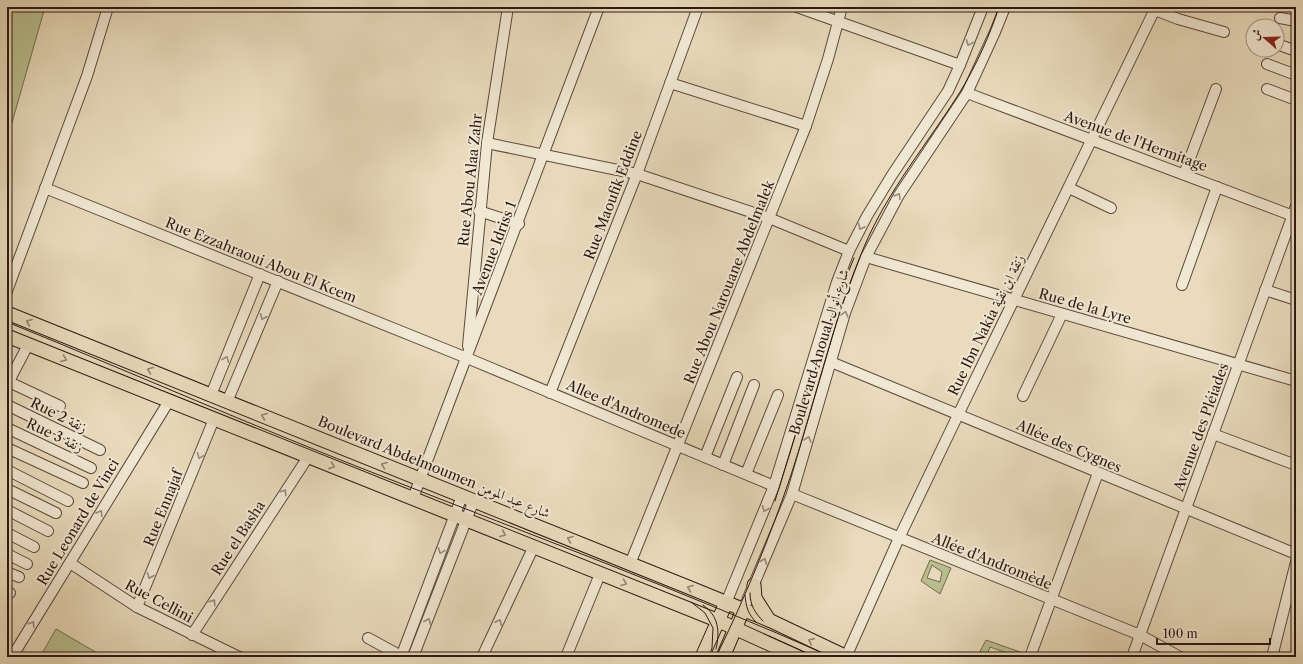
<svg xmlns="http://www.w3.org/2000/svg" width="1303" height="664" font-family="'Libre Caslon Text',Amiri,serif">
  <rect width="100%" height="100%" fill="#e9dbbc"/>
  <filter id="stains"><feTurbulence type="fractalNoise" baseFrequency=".005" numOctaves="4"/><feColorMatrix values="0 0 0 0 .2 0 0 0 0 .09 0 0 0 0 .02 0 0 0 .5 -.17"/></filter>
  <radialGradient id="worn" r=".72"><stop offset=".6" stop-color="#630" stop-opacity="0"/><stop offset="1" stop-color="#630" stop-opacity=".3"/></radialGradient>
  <g fill="#b9c08f" stroke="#726c50" fill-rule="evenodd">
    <polygon points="7,7 45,7 7,140"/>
    <path d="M 930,560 L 951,568 L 940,594 L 921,581 ZM 932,565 L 942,572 L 940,582 L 927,578 Z"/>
    <polygon points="56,629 104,657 40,657"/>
    <polygon points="986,640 1023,653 1021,657 1009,657 1010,654 990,647 987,655 992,657 977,657"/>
  </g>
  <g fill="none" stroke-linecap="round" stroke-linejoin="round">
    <g stroke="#5b4a3c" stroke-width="12">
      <g id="minor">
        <polyline points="797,7 960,65"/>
        <polyline points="1155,10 1178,19 1224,32"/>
        <polyline points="1280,18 1296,21"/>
        <polyline points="1277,44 1296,51"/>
        <polyline points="1267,64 1296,75"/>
        <polyline points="670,83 806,126"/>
        <polyline points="1267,89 1296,100"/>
        <polyline points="967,93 1296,217"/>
        <polyline points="487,143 637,174 769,218 849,251"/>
        <polyline points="1184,174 1216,89"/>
        <polyline points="45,188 467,358 774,486"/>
        <polyline points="1069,188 1111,208"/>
        <polyline points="479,211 519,224"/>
        <polyline points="866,257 1296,381"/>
        <polyline points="1182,285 1217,187"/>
        <polyline points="1265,290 1296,300"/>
        <polyline points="7,291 87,76 108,7"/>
        <polyline points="468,346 487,143 508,7"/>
        <polyline points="831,362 1296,554"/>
        <polyline points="9,382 60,406"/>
        <polyline points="7,385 28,345"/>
        <polyline points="550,393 637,174 698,7"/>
        <polyline points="211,395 260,274"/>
        <polyline points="1023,396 1062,314"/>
        <polyline points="227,402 278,281"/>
        <polyline points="7,405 100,450"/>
        <polyline points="7,428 91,468"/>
        <polyline points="1213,434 1296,465"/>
        <polyline points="7,448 83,483"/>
        <polyline points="705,457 737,377"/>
        <polyline points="723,465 754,385"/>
        <polyline points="7,470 68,501"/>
        <polyline points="746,474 778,395"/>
        <polyline points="7,489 56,513"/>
        <polyline points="792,494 1140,635 1180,657"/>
        <polyline points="413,498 599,7"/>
        <polyline points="7,510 48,531"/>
        <polyline points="7,533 34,547"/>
        <polyline points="7,554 27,564"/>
        <polyline points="70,563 137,607 239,657"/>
        <polyline points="630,564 806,126 828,59 842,7"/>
        <polyline points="7,572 19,577"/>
        <polyline points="7,592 10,593"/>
        <polyline points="726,603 774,486 837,282 849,251 867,216 892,175 948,91 960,65 983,7"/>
        <polyline points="137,607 214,419"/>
        <polyline points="743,610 792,494 845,313 866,257 899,195 967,93 995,32 1005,7"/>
        <polyline points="192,635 308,457"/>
        <polyline points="368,638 401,656"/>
        <polyline points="12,657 169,401"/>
        <polyline points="401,657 462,496"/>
        <polyline points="413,657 474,500"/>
        <polyline points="482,657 534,546"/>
        <polyline points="566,657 600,574"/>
        <polyline points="846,657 899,538 958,415 1156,7"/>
        <polyline points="1030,657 1098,473"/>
        <polyline points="1132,657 1296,206"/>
        <polyline points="1272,657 1296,562"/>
      </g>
    </g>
    <g stroke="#2c1912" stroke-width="15">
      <g id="major">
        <polyline points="7,313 693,589 769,620 847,657"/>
        <polyline points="7,336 719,621 798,657"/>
        <polyline points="754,585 755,598 769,620"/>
        <polyline points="702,657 726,603"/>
        <polyline points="723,657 743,610"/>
      </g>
    </g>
    <use href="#minor" stroke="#f1e8d3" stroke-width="10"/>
    <use href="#major" stroke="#e9dbbc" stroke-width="13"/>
    <g stroke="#2c1912" stroke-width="1">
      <path d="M 7,322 C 133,373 257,428 384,477 C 534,536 685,592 832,657"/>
      <polyline points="775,501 836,302 854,258"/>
      <path d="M 750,593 C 750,605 755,613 763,621"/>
      <path d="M 745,595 C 746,607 748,614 756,622"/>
      <polyline points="691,602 705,613 713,628 712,648 709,657"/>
      <path d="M 703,605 C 719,616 720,632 716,649"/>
      <polyline points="769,636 816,657"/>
      <path d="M 716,657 C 745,598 770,537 791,475 C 816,399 833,320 864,247 C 888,190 928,143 960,92 C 976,66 990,35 999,7"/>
    </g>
  </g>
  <defs><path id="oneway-chevron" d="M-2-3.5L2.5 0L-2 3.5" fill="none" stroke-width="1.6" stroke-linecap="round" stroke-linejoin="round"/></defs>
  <g stroke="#988b7c">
    <use href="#oneway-chevron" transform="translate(969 43) rotate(112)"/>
    <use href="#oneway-chevron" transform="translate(898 196) rotate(-59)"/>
    <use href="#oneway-chevron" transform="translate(861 227) rotate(117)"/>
    <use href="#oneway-chevron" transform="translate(845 314) rotate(-74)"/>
    <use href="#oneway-chevron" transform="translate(263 317) rotate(113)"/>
    <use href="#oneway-chevron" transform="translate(226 359) rotate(-68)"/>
    <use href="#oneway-chevron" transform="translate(808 439) rotate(-74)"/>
    <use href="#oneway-chevron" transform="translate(200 456) rotate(111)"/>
    <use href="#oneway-chevron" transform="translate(284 492) rotate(-57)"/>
    <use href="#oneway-chevron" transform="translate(765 509) rotate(112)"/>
    <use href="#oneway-chevron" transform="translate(100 513) rotate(-59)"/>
    <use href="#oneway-chevron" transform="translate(441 551) rotate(111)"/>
    <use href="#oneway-chevron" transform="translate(764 561) rotate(-68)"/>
    <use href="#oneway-chevron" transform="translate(150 576) rotate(113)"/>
    <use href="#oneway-chevron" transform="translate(213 602) rotate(-57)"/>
    <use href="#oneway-chevron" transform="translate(428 621) rotate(-68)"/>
    <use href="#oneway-chevron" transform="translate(499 622) rotate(-64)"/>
    <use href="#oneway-chevron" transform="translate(32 624) rotate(-58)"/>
  </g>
  <g stroke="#948470">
    <use href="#oneway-chevron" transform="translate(29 322) rotate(-158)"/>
    <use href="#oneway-chevron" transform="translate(64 359) rotate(21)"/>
    <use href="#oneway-chevron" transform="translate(150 370) rotate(-158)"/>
    <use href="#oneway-chevron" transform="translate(264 416) rotate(-158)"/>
    <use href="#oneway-chevron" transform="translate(384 465) rotate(-158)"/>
    <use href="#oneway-chevron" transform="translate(332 466) rotate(22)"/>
    <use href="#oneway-chevron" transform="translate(503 534) rotate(22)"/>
    <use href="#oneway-chevron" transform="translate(570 539) rotate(-158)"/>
    <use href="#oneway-chevron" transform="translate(624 583) rotate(21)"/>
    <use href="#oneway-chevron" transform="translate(690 588) rotate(-158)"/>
    <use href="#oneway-chevron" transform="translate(811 641) rotate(-156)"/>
  </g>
  <g text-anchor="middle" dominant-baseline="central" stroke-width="4" stroke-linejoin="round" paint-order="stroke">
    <g font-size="14" fill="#2c1912" stroke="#f1e8d3">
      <text transform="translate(1136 141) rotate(20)">Avenue de l'Hermitage</text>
      <text transform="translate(470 180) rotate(-84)">Rue Abou Alaa Zahr</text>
      <text transform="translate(613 195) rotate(-69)">Rue Maoufik Eddine</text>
      <text transform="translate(494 248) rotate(-69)">Avenue Idriss 1</text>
      <text transform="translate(261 260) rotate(22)">Rue Ezzahraoui Abou El Kcem</text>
      <text transform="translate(729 282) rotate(-68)">Rue Abou Narouane Abdelmalek</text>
      <text transform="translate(1085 306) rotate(16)">Rue de la Lyre</text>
      <text transform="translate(986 325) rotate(-64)">Rue Ibn Nakia زنقة ابن نقية</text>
      <text transform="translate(819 352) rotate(-73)">Boulevard Anoual شارع أنوال</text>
      <text transform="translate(626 409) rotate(23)">Allee d'Andromede</text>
      <text transform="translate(59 415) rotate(26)">Rue 2 زنقة</text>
      <text transform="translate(1201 427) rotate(-70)">Avenue des Pléiades</text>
      <text transform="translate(55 435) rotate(25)">Rue 3 زنقة</text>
      <text transform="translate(1069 446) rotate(23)">Allée des Cygnes</text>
      <text transform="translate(434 467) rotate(22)">Boulevard Abdelmoumen شارع عبد المومن</text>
      <text transform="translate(163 508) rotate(-68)">Rue Ennajaf</text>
      <text transform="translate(78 522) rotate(-59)">Rue Leonard de Vinci</text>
      <text transform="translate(238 538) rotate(-57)">Rue el Basha</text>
      <text transform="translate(992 561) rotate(22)">Allée d'Andromède</text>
      <text transform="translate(159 601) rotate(28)">Rue Cellini</text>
    </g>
  </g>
  <rect width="1303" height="664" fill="none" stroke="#e9dbbc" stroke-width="24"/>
  <rect x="8" y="8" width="1287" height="648" fill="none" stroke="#2c1912" stroke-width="2"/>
  <rect x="12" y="12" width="1279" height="640" fill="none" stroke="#2c1912"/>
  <g transform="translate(1265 38) rotate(290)"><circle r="19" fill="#f1e8d3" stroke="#a29586"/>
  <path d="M0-3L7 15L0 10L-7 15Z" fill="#8f2418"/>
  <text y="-6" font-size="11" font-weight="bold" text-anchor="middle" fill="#2c1912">ش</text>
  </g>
  <path d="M1157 638v6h113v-6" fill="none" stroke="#2c1912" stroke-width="2"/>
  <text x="1163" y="638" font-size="12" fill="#2c1912" stroke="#f1e8d3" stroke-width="3" paint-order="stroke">100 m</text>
  <rect width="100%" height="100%" filter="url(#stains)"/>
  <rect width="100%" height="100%" fill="url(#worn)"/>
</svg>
